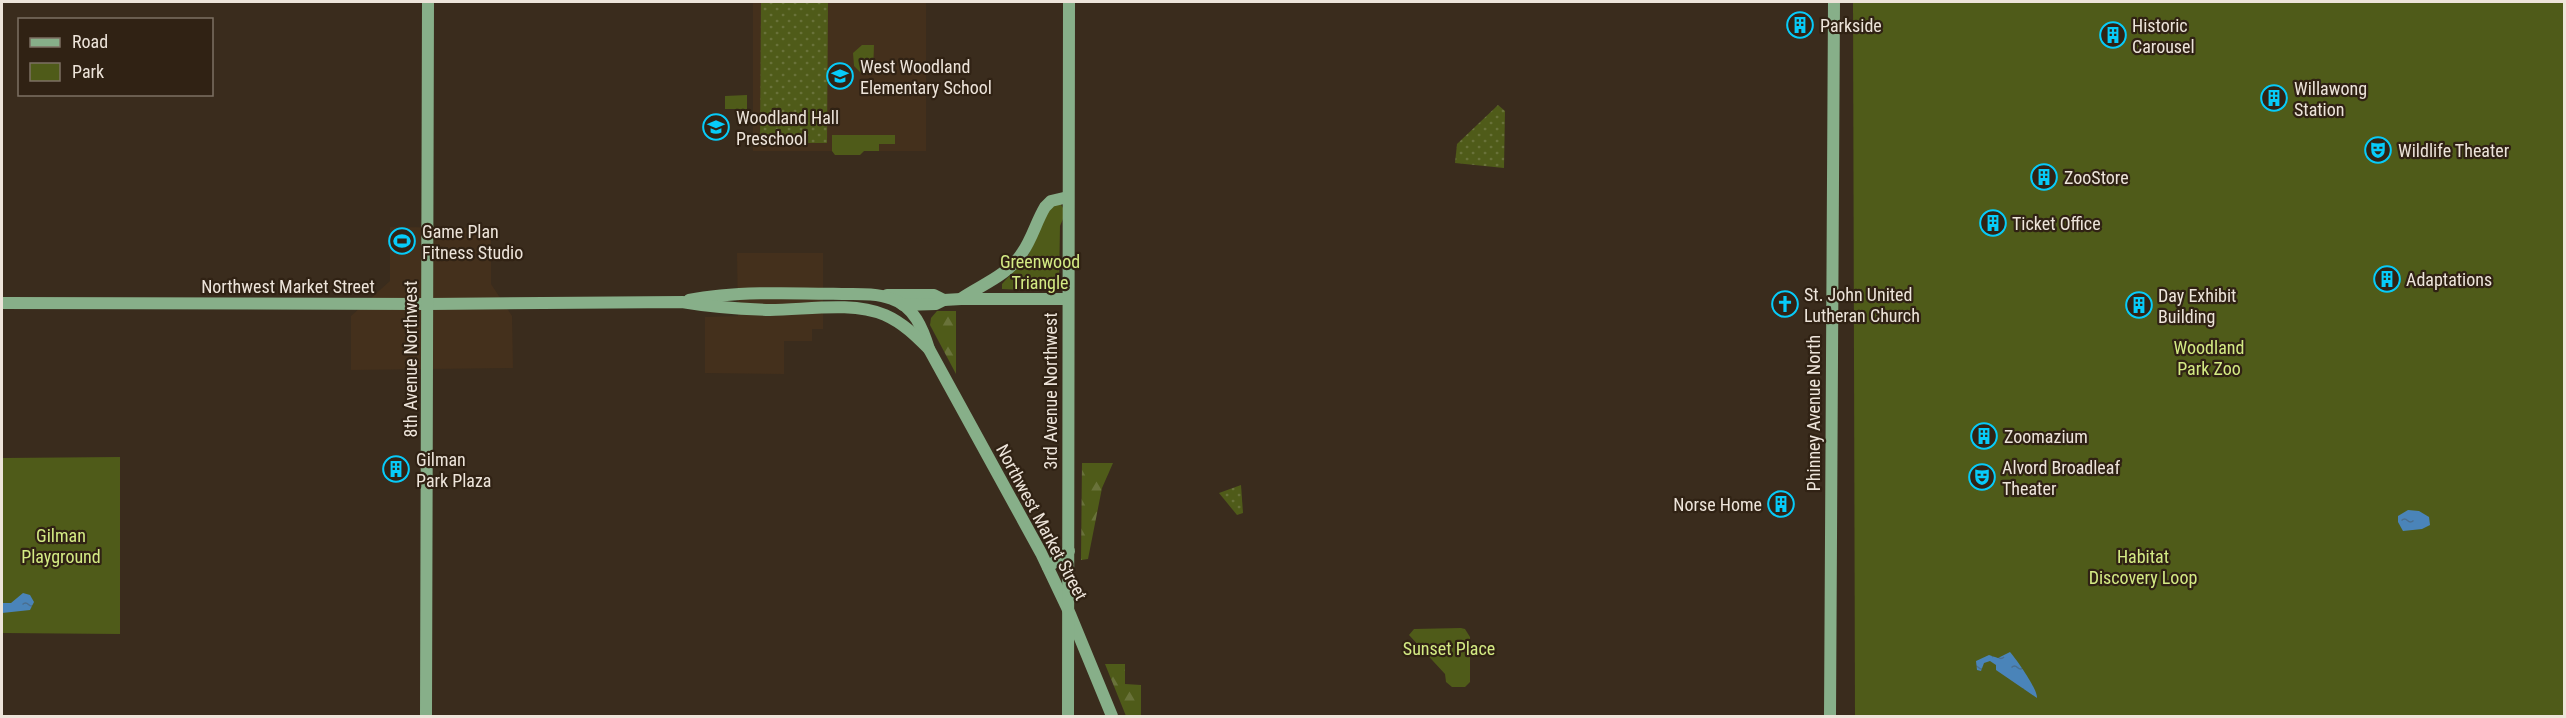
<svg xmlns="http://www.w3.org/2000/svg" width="2566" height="718" font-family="'Roboto Condensed',sans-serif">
  <defs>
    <pattern id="grass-dots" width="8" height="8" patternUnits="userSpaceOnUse" patternTransform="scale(1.5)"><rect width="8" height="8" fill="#4f5b19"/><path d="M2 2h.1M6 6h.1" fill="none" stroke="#69723a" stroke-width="1.8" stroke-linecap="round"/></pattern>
    <pattern id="forest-firs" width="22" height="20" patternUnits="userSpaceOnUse" patternTransform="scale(1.5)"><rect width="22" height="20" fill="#4f5b19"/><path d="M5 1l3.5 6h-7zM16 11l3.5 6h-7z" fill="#69723a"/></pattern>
    <pattern id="water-ripples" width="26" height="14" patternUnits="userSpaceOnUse" patternTransform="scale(1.5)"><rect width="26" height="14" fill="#4a84b9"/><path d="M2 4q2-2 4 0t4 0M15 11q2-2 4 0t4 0" fill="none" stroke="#496e8f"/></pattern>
  </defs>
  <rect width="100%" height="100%" fill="#3a2c1d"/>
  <g fill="#44301c">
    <polygon points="753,2 926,2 926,151 864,151 860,155 835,155 832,151 753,151"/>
    <polygon points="390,227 491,228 491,284 512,316 513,368 351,370 351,316 390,281"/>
    <polygon points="737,253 823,253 823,329 812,329 812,341 784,341 784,374 705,373 705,317 738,316"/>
  </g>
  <g fill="url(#grass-dots)">
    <polygon points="761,2 828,2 827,143 760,143"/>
    <polygon points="1498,105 1505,111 1504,168 1455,163 1457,144"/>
    <polygon points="1241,485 1243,513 1237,515 1219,493"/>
  </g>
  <g fill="url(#forest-firs)">
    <polygon points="937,311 956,311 956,374 930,325 931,318"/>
    <polygon points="1082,463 1113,463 1102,488 1088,559 1081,560"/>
    <polygon points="1105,664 1125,664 1125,684 1141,685 1141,716 1126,716"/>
  </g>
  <g fill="#4f5b19">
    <polygon points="1853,2 2564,2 2564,716 1855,716"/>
    <polygon points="862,45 874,45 873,74 862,74 854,66 853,53"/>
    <polygon points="747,95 747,109 725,109 725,96"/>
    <polygon points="832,135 895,135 895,144 879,144 879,151 864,151 860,155 835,155 832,151"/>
    <polygon points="1060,203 1063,208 1063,219 1060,226 1059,286 1051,291 1002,289 1002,284 1029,254 1046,210"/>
    <polygon points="120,457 120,634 2,633 2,458"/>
    <polygon points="1461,628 1465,629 1470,637 1470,682 1465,687 1452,687 1446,682 1445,674 1409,635 1414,629"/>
  </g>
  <g fill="url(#water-ripples)">
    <polygon points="2408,510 2419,511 2429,517 2430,525 2422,529 2403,531 2398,522 2398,516"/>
    <polygon points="23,593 30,595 34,602 30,610 2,613 2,603 11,603"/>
    <path d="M 2010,652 C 2017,660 2038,690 2037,698 L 1996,670 L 1996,665 L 1990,661 L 1984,663 L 1981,671 L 1977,670 L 1976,661 L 1989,655 L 1998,658 Z"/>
  </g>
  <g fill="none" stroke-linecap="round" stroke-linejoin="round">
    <g stroke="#87af89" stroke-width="12">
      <polyline points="887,295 934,295 944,300"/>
      <path d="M 962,298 C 983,284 1008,275 1022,253 C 1032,239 1036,222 1045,207 L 1051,201 L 1068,197"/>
      <path d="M 689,300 C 734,291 795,293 842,294 C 858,294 877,293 892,299 C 914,306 923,329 929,349 L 1041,553 L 1070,614 L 1112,716"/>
      <path d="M 2,303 L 428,304 L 682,302 C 711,307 740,309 770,310 C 806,310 851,301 885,315 C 903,323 916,336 929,349"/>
      <polyline points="903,305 936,304 944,300 961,299 1068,299"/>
      <polyline points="1048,567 1069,551"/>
      <polyline points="426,716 428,2"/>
      <polyline points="1068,716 1069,2"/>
      <polyline points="1830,716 1834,2"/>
    </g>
  </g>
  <defs>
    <g id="building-ring" transform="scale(1.35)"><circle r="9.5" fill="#302214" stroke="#07cbf9" stroke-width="1.5"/><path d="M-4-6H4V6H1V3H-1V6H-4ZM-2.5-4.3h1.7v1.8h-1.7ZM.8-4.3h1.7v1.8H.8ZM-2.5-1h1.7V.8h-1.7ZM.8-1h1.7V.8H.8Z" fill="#07cbf9"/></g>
    <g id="school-ring" transform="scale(1.35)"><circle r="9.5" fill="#302214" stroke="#07cbf9" stroke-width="1.5"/><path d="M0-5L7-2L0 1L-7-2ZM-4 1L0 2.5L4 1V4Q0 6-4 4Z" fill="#07cbf9"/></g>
    <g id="theatre-ring" transform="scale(1.35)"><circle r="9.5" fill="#302214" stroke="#07cbf9" stroke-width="1.5"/><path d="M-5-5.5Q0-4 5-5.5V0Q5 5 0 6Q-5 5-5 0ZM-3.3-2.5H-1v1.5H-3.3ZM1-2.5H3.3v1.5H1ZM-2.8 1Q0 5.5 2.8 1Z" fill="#07cbf9"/></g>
    <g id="stadium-ring" transform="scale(1.35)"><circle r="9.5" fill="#302214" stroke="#07cbf9" stroke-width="1.5"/><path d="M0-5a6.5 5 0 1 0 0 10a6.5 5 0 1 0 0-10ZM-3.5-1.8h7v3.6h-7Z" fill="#07cbf9"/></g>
    <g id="church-ring" transform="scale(1.35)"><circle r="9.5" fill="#302214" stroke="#07cbf9" stroke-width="1.5"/><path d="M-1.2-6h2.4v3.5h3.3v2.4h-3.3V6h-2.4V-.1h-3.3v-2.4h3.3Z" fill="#07cbf9"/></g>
  </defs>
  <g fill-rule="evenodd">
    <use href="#building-ring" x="1800" y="25"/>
    <use href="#building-ring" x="2113" y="35"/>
    <use href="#school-ring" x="840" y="76"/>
    <use href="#building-ring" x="2274" y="98"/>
    <use href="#school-ring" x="716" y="127"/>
    <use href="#theatre-ring" x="2378" y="150"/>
    <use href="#building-ring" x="2044" y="177"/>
    <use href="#building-ring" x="1993" y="223"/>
    <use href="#stadium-ring" x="402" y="241"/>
    <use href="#building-ring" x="2387" y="279"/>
    <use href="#church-ring" x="1785" y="304"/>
    <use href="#building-ring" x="2139" y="305"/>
    <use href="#building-ring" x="1984" y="436"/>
    <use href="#building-ring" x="396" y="469"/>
    <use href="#theatre-ring" x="1982" y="477"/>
    <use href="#building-ring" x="1781" y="504"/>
  </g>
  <g text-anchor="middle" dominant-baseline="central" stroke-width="4.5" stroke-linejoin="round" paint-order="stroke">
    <g font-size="18" fill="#ede4da" stroke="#302214" text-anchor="start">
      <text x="1820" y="25">Parkside</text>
      <text x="2132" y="25">Historic<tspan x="2132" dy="21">Carousel</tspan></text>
      <text x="860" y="66">West Woodland<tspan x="860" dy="21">Elementary School</tspan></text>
      <text x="2294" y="88">Willawong<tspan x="2294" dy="21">Station</tspan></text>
      <text x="736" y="117">Woodland Hall<tspan x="736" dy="21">Preschool</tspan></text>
      <text x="2398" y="150">Wildlife Theater</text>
      <text x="2064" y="177">ZooStore</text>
      <text x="2012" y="223">Ticket Office</text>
      <text x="422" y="231">Game Plan<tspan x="422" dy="21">Fitness Studio</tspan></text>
      <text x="2406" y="279">Adaptations</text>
      <text x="1804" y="294">St. John United<tspan x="1804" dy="21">Lutheran Church</tspan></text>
      <text x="2158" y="295">Day Exhibit<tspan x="2158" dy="21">Building</tspan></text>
      <text x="2004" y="436">Zoomazium</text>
      <text x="416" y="459">Gilman<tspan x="416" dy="21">Park Plaza</tspan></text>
      <text x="2002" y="467">Alvord Broadleaf<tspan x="2002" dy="21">Theater</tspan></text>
      <text x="1762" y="504" text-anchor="end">Norse Home</text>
    </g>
    <g font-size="18" fill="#d4eb84" stroke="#302214">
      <text x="1040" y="261">Greenwood<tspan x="1040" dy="21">Triangle</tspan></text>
      <text x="2209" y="347">Woodland<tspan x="2209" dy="21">Park Zoo</tspan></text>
      <text x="61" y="535">Gilman<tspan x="61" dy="21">Playground</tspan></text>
      <text x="2143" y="556">Habitat<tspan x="2143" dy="21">Discovery Loop</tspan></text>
      <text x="1449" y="648">Sunset Place</text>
    </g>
    <g font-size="18" fill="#ede4da" stroke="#302214">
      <text x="288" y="286">Northwest Market Street</text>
      <text transform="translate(410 359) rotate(-90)">8th Avenue Northwest</text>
      <text transform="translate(1050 391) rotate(-90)">3rd Avenue Northwest</text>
      <text transform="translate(1813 413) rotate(-90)">Phinney Avenue North</text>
      <text transform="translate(1042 522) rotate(62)">Northwest Market Street</text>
    </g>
  </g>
  <rect width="2566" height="718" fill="none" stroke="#ede4da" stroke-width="6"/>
  <rect x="18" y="18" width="195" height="78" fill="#302214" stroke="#7c7063" stroke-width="1.5"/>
  <rect x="30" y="38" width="30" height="9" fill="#87af89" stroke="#7c7063" stroke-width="1.5"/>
  <text x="72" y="48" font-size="18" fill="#ede4da">Road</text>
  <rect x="30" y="63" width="30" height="18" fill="#4f5b19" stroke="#7c7063" stroke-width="1.5"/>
  <text x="72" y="78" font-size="18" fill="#ede4da">Park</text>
</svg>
